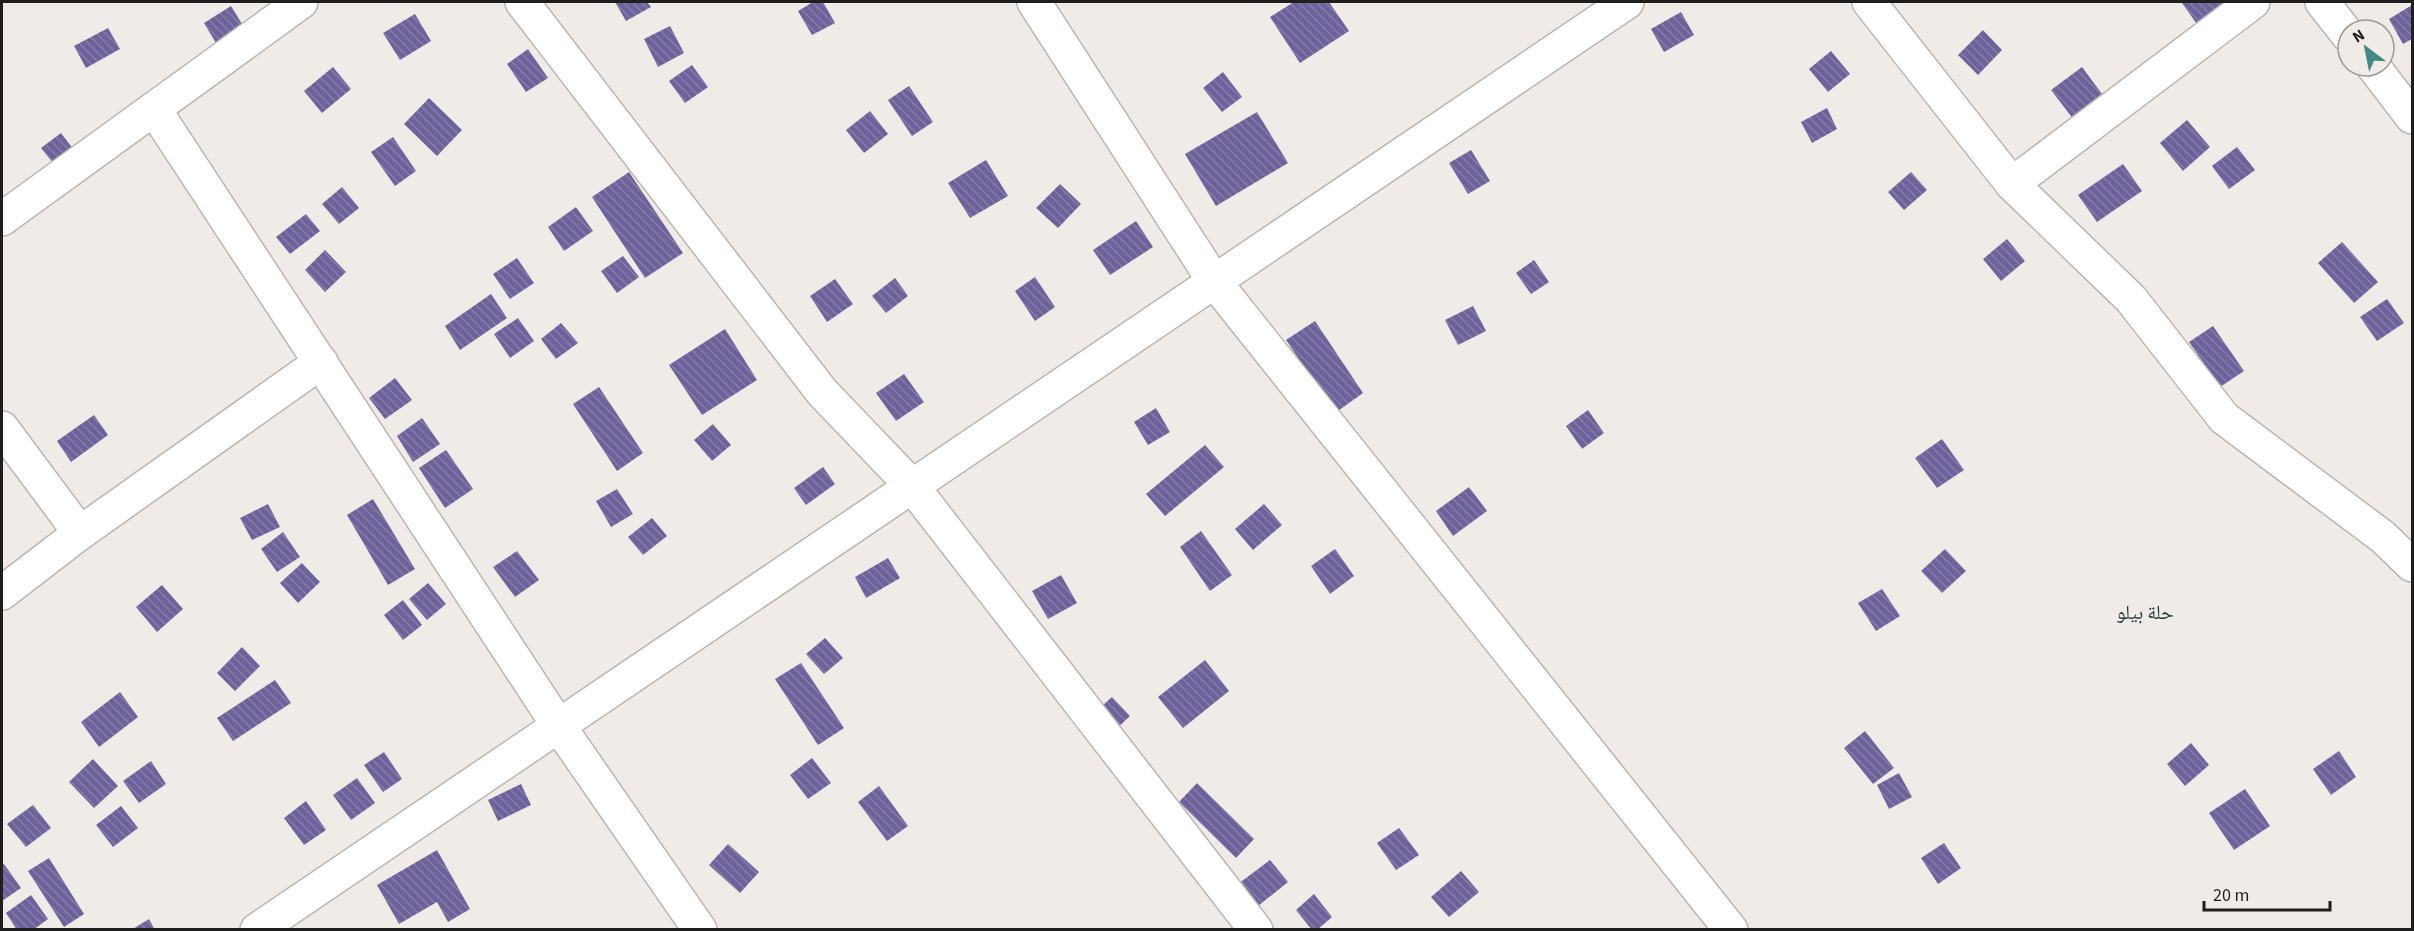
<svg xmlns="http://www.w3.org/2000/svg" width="2414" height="931" font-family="'Source Sans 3','Noto Naskh Arabic',sans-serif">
  <defs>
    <pattern id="building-back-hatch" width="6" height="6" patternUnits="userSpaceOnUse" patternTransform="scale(1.5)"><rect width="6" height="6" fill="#6e629c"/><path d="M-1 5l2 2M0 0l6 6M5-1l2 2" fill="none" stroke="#857da5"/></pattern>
  </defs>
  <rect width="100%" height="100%" fill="#f1ebe8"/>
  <g fill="url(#building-back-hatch)">
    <polygon points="615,2 647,2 651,7 626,21"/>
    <polygon points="813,2 823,2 835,23 812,35 798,11"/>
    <polygon points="1294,2 1329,2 1349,31 1300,63 1270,17"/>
    <polygon points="2184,2 2253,2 2206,37 2182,3"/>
    <polygon points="2412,5 2412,39 2403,44 2389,19"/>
    <polygon points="231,6 256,47 228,63 204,23"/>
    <polygon points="1681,12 1694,35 1664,52 1651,29"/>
    <polygon points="415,14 431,41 400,60 383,33"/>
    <polygon points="670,26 684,53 658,67 644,39"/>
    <polygon points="108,28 120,49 86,68 74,46"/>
    <polygon points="1983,30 2002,50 1978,75 1958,55"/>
    <polygon points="528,49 548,78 526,92 507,64"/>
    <polygon points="1831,51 1850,74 1828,92 1809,69"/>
    <polygon points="692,65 708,87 685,103 669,81"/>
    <polygon points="333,67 351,89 322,113 304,91"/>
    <polygon points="2082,67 2105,98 2074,120 2051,90"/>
    <polygon points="1223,72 1242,97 1222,112 1203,88"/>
    <polygon points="909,86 933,122 912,136 888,100"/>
    <polygon points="429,98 462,130 437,156 404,124"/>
    <polygon points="1827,108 1837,129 1812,143 1801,122"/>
    <polygon points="870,111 888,134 864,153 846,130"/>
    <polygon points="1257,112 1288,163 1216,206 1185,154"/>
    <polygon points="2187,120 2210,147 2183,171 2160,143"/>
    <polygon points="61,133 80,158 61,173 41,148"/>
    <polygon points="393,137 416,171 395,186 371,152"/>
    <polygon points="2237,147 2255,170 2229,189 2212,166"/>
    <polygon points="1471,150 1490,181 1468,194 1449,163"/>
    <polygon points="986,160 1008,196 970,218 948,183"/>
    <polygon points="2123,164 2142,191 2097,222 2078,195"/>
    <polygon points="629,172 683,253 645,278 592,197"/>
    <polygon points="1911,172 1927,190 1904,210 1888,192"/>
    <polygon points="1060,184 1081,204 1058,228 1036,208"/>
    <polygon points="342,187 359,208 339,224 322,204"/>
    <polygon points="576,207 593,231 564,251 548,227"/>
    <polygon points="306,214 320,231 290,254 276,237"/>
    <polygon points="1136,221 1153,247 1110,275 1093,250"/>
    <polygon points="2007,239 2025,261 2001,281 1983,259"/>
    <polygon points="2342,242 2378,282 2354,303 2318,263"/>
    <polygon points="325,250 346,272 325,292 305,270"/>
    <polygon points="623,256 639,277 617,293 601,271"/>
    <polygon points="517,258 534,283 510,299 493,274"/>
    <polygon points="1534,260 1549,282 1531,294 1516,273"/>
    <polygon points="1035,277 1055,307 1035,321 1015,291"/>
    <polygon points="895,278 908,296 886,313 872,296"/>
    <polygon points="835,279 853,304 827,322 810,296"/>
    <polygon points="491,294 507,318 460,350 445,326"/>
    <polygon points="2387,299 2404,323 2377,341 2360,317"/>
    <polygon points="1473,306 1486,331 1458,345 1445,320"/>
    <polygon points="518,318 534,341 510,358 494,334"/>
    <polygon points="1315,321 1363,393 1335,413 1286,340"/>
    <polygon points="561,323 578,343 556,359 541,339"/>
    <polygon points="2213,326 2244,371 2220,387 2189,342"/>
    <polygon points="725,329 757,380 702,415 669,365"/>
    <polygon points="904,374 924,402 896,421 876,393"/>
    <polygon points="395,378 412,400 385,419 369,398"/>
    <polygon points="599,387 643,453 617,471 573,404"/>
    <polygon points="1156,408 1170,432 1148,445 1134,422"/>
    <polygon points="1588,410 1604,433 1582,449 1566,426"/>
    <polygon points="94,415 108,435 71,462 57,441"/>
    <polygon points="422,418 440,444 413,462 397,436"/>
    <polygon points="713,424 731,445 712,461 694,440"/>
    <polygon points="1942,439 1964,470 1937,488 1915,458"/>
    <polygon points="1205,445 1224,467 1165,516 1146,494"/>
    <polygon points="446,450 473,489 445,508 419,468"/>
    <polygon points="823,467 835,484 806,505 794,488"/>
    <polygon points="1469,487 1487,511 1453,536 1436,511"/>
    <polygon points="617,489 633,514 611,527 596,501"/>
    <polygon points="373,499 415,569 388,585 347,515"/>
    <polygon points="268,504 280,527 252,540 240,518"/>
    <polygon points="1264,504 1282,525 1253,550 1235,529"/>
    <polygon points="652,518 667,536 643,555 628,537"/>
    <polygon points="1201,531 1232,575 1210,591 1180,547"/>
    <polygon points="283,532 300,557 277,572 261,549"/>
    <polygon points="1335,549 1354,576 1330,594 1311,566"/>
    <polygon points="1945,549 1966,571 1942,593 1921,571"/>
    <polygon points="517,551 539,580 515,597 493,567"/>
    <polygon points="888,558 900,578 866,598 855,577"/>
    <polygon points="302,563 320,582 298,603 280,583"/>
    <polygon points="1061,575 1077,603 1048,619 1032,591"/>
    <polygon points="428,583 446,604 427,620 409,599"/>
    <polygon points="162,585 183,609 157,632 136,607"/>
    <polygon points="1882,589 1900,616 1876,631 1858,603"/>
    <polygon points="403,600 422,625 403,640 384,615"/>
    <polygon points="825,638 843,658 824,674 806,654"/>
    <polygon points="242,647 260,666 235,691 217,673"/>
    <polygon points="1205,660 1229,691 1183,728 1158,697"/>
    <polygon points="801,663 844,728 818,745 775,679"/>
    <polygon points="275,680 291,703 233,741 217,718"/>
    <polygon points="120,692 138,717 99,747 81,722"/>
    <polygon points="1112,697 1130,716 1110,735 1092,715"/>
    <polygon points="1865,731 1894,768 1873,784 1844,748"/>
    <polygon points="2191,743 2209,765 2185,786 2167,764"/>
    <polygon points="2339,751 2356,777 2331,795 2313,769"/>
    <polygon points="384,752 402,779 383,792 364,765"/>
    <polygon points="812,758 831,783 808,799 790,775"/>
    <polygon points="93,759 118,786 94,808 69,782"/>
    <polygon points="151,761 166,784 139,803 123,781"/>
    <polygon points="1899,773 1912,797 1889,809 1877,785"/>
    <polygon points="357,778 375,803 351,820 333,795"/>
    <polygon points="1197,783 1254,839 1236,858 1179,802"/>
    <polygon points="521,784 531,805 498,821 488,800"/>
    <polygon points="879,786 908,826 887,841 858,802"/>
    <polygon points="2245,789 2270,826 2234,850 2209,813"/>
    <polygon points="306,801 326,830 304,845 284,818"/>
    <polygon points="33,805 51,828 26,847 7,824"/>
    <polygon points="121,806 138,828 113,847 96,825"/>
    <polygon points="1399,828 1419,855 1396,870 1377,843"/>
    <polygon points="1944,843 1961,868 1938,884 1921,858"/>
    <polygon points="728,844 759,872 740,893 709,865"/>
    <polygon points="437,850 470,909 448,922 437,902 399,924 377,885"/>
    <polygon points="49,858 84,914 64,927 28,871"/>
    <polygon points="1270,860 1288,882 1253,910 1234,887"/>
    <polygon points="4,864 21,888 2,901 2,865"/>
    <polygon points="1461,871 1479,892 1449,917 1431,897"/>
    <polygon points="1314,894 1332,917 1317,930 1312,930 1296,910"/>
    <polygon points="31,895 48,919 33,930 17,930 6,913"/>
    <polygon points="149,919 155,930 131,930"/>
  </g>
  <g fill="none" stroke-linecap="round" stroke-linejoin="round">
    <g stroke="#bbb6b2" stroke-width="36">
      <g id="minor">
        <polyline points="522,2 822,392 912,486 1256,930"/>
        <polyline points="1034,2 1214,281 1731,930"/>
        <polyline points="1869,2 2012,184 2131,299 2224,418 2383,537 2412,565"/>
        <polyline points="2322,2 2348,35"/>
        <polyline points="2373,66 2412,117"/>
        <polyline points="154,109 558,725 700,930"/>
        <polyline points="2012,184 2253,2"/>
        <polyline points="2,219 301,2"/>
        <polyline points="2,428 80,533"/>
        <polyline points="2,593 80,533 321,362"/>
        <polyline points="257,930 1627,2"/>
      </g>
    </g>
    <use href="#minor" stroke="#fff" stroke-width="33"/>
  </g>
  <g text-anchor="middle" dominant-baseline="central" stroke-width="5" stroke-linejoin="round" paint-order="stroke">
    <g font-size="20" fill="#183a36" stroke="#f1ebe8">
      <text x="2145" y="613">حلة بيلو</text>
    </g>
  </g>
  <rect width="2414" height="931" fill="none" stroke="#201e1d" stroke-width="6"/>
  <g transform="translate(2366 48) rotate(328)"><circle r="28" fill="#f1ebe8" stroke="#9d9997" stroke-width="1.5"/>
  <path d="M0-4.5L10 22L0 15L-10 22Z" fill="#438a82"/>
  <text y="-9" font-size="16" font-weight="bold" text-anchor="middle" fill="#201e1d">N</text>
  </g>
  <path d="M2204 901v9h126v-9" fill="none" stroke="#201e1d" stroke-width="3"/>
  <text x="2213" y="901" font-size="18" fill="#201e1d" stroke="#f1ebe8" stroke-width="4.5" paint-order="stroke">20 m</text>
</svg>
